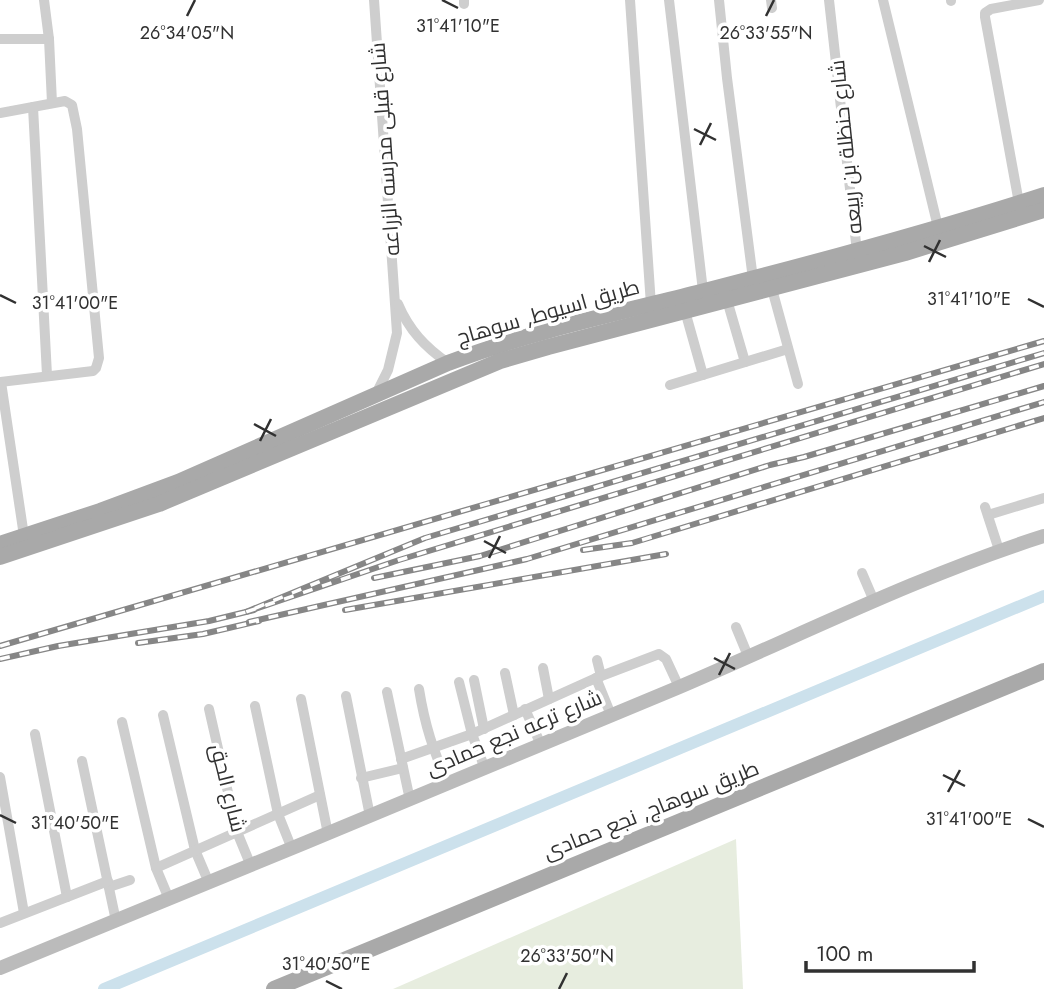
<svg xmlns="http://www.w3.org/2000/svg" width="1044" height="989" font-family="Jost,Cairo,sans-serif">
  <rect width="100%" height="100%" fill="#fff"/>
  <polygon fill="#e7eddf" points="736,839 743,989 393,989"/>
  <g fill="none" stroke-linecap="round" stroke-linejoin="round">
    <polyline stroke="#cce1ec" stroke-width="12" points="104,989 1044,596"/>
    <g stroke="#cecece" stroke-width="10">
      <polyline points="44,0 49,39 52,103"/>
      <polyline points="374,0 397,333 388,370 376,394"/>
      <polyline points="464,0 464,4"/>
      <polyline points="630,0 651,305"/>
      <polyline points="669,0 703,291"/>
      <polyline points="719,0 727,78 753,279"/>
      <polyline points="771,0 772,8"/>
      <polyline points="829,0 857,252"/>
      <polyline points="883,0 938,227"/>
      <polyline points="951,0 951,1"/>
      <polyline points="0,39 49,39"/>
      <polyline points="33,107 47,375"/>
      <polyline points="0,113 65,101 72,105 77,129 99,358 96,368 93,371 0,382"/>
      <polyline points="1019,203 985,17 985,13 991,9 1039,0"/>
      <polyline points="772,289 798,384"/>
      <polyline points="727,300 745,362"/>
      <path d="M 398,304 C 409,330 425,347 448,363"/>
      <polyline points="685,311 703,375"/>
      <polyline points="1,382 24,536"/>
      <polyline points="670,385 788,349"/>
      <polyline points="985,507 999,550"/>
      <polyline points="988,515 1044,498"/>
      <polyline points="862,573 874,601"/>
      <polyline points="736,627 748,656"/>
      <polyline points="597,660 601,676"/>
      <polyline points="543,668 549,699"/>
      <polyline points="505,673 514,715"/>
      <polyline points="596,678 611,715"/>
      <polyline points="474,680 484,729"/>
      <polyline points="459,682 472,734 485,769"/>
      <path d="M 419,689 C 425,726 433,750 448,784"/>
      <polyline points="387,692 410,800"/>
      <polyline points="346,696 370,816"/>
      <polyline points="301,699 328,834"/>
      <polyline points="255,706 278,814 292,849"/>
      <polyline points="209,709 237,832 251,866"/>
      <polyline points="525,709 541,745"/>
      <polyline points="163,715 195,850 209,883"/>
      <polyline points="122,722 156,868 169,899"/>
      <polyline points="35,734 67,897"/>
      <polyline points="401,759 472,734 596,678 659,654 666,659 679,687"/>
      <polyline points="82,761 116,921"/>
      <polyline points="0,777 24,913"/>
      <polyline points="361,778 403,768"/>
      <polyline points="156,868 320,795"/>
      <polyline points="109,887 130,880"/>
      <polyline points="0,923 108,881"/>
    </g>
    <path stroke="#bbb" stroke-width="14" d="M 0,968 C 226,876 452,782 677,688 C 799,636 918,576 1044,536"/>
    <g stroke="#a9a9a9" stroke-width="16">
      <path d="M 0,544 L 100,511 L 178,482 L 448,363 C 529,332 614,314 697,293 C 814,263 930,232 1044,195"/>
      <polyline points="0,557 159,504 500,361 548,347 905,253 1044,210"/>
      <polyline points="274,989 1044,671"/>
    </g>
    <g stroke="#868686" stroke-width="6">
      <g id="rail">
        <polyline points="1044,353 425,538 246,612 399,560 1044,364"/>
        <polyline points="583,550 632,543 1044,418"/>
        <polyline points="374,578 480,556 770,465 804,457 1044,386"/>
        <polyline points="345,610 666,554"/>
        <polyline points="249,622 527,559 1044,402"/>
        <polyline points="138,643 203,634 259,621"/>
        <polyline points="0,646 1044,341"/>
        <polyline points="0,659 58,646 209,621 254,610"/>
      </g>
    </g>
    <use href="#rail" stroke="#fff" stroke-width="3.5" stroke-dasharray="10" stroke-linecap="butt"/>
  </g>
  <path fill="none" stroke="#313131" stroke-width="2.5" d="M 442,0 L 458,8M 187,16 L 195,0M 766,16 L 774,0M 694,129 L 716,140M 700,145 L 711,123M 924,246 L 946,257M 929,262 L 940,240M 0,295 L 16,303M 1028,299 L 1044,307M 254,424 L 276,436M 260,441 L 271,419M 484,541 L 506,553M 489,558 L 500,536M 714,658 L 735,669M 719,675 L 730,653M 943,775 L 965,786M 948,792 L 960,770M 0,815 L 16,823M 1028,819 L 1044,827M 326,981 L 342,989M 559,989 L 567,973"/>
  <g text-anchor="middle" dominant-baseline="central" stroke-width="7" stroke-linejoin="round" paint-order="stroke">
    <g font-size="21" fill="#313131" stroke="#fff">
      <text transform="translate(846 147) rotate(-96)">شارع حنظلة بن ربيعه</text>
      <text transform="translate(385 149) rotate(-94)">شارع قبلى مدرسه الزراعه</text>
      <text transform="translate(548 312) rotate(-16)">طريق اسيوط, سوهاج</text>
      <text transform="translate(514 733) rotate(-23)">شارع ترعه نجع حمادى</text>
      <text transform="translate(228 788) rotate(76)">شارع الحق</text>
      <text transform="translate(651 810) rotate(-22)">طريق سوهاج, نجع حمادى</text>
    </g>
  </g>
  <g font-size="18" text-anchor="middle" fill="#313131" stroke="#fff" stroke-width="7" stroke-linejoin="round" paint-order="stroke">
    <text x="458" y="32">31°41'10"E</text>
    <text x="187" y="39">26°34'05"N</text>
    <text x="766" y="39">26°33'55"N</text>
    <text x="969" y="305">31°41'10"E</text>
    <text x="75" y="309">31°41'00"E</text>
    <text x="969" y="825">31°41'00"E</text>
    <text x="75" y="829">31°40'50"E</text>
    <text x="567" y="962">26°33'50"N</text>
    <text x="326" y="970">31°40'50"E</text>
  </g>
  <path d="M806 961v10h168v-10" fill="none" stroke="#313131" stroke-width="3.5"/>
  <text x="816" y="961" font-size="21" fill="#313131" stroke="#ffffff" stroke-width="5" paint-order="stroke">100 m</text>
</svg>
